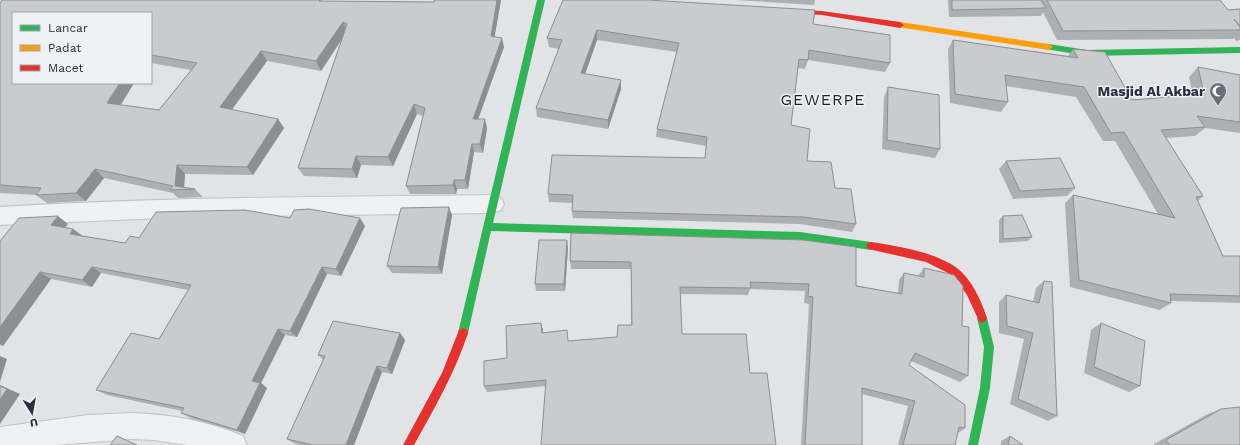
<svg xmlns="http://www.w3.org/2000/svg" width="1240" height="445" font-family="'Work Sans',sans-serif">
  <rect width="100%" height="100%" fill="#e1e3e6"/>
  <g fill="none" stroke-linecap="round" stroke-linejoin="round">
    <g stroke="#bfc1c4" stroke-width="2">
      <g id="street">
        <path d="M 493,195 L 501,198 L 504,204 L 501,210 L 493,213 L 185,217 L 0,225 L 0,207 C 164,197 329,197 493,195 Z"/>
        <path d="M 131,413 C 170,414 208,421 243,436 L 247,445 L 188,445 L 153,440 L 131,439 L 56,445 L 0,445 L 0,427 L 88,415 Z"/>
      </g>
    </g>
    <use href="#street" fill="#f0f1f3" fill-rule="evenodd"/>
    <g fill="#30b455" fill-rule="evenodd">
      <polygon points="537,0 545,0 493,223 800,232 871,242 874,243 876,246 874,249 871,250 800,240 491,231 468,333 467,336 463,338 459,336 458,333"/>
      <polygon points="1049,44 1087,50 1240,47 1240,53 1087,56 1046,49 1045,47"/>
      <polygon points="982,313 985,315 987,318 994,347 990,388 978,445 968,445 980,388 984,347 977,318 979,315"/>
    </g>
    <polygon fill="#ff9f0a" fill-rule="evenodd" points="900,22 1049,44 1053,47 1049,50 897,27 897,23"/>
    <g fill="#e5322d" fill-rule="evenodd">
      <polygon points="782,9 822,11 900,22 904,25 900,28 822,15 785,13 782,13"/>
      <path d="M 871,242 C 897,246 935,252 957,268 C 972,280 981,300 987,318 L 985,321 L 982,323 L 979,321 L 967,295 L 959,284 L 950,274 L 926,262 L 868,249 L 866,246 L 868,243 Z"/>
      <path d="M 463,328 L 467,330 L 468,333 C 455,373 434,409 414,445 L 403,445 L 442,373 L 459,330 Z"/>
    </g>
  </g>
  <g fill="#adafb1" fill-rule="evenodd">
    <path d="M 2,0 L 322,0 L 322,1 L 434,2 L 434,0 L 501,0 L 494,37 L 504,47 L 478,119 L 487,128 L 483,153 L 474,152 L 468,189 L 457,189 L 456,194 L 410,194 L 406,186 L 423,116 L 417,114 L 393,166 L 361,165 L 357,178 L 304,176 L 298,168 L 342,39 L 321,71 L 267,61 L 232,110 L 278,119 L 284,128 L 253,175 L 185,174 L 184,187 L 195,189 L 203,197 L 178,198 L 173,193 L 104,178 L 86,201 L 47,203 L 36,195 L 0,193 L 0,3 ZM 151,13 L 151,63 L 191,70 L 159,110 L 121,105 L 134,83 L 13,83 Z"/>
    <polygon points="563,0 813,24 890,63 885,72 808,60 805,69 798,68 791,125 807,161 835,188 856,224 852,232 800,224 573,218 572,211 573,203 549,202 548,194 705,158 706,146 656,137 657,129 677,52 597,40 585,74 621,80 621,89 608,129 537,117 536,108 559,49 549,47 547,38"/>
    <polygon points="735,0 815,0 814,5"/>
    <polygon points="948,0 1220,0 1228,10 1240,9 1240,40 1236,41 1234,38 1233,39 1057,40 1043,12 1041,16 949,17"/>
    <polygon points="953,40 1068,56 1073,49 1132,100 1193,95 1189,77 1198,67 1240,75 1240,133 1205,128 1195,136 1166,138 1203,196 1198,201 1223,256 1240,256 1240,303 1171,301 1171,303 1160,310 1070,287 1065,203 1073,195 1158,214 1115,141 1103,141 1076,97 1006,86 1008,102 1001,112 950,103 948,49"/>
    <polygon points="888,87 940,149 935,158 882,149 884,97"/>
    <polygon points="1006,161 1075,188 1067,196 1013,199 999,169"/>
    <polygon points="452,215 442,274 392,273 387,266"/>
    <polygon points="1003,216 1032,237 1028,241 999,243 999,220"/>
    <polygon points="290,218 365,226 341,276 327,274 297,337 285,335 261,383 267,388 245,434 190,418 181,413 182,411 107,395 96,390 159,339 188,290 101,273 92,287 51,279 3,346 0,345 0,241 68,224 65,227 82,236 125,243 139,238"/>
    <polygon points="571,233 898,293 899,280 904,273 918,276 924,268 962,326 968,376 960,382 911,361 909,365 965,428 958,433 955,445 898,445 908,406 862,394 862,445 801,445 809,304 804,303 805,291 750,289 748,295 680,294 546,386 487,392 484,386 507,358 543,330 543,333 568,337 568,341 617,337 631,325 631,269 571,269 570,261"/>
    <polygon points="568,247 565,291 536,291 535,284"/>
    <polygon points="1044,281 1057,416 1048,421 1010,404 1024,339 999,333 999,302 1006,295 1033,302 1036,288"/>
    <polygon points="1101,323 1140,386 1129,392 1084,373 1091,330"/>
    <polygon points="400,333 405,340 392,374 382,372 354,445 300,445 295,444 287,439 323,360 318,355"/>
    <polygon points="1221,409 1240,445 1154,445 1154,444 1208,414"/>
    <polygon points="1010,436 1023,445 1001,445 1001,441"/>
  </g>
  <g fill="#8d8e90">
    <polygon points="497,0 501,0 493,46 491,36"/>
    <polygon points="343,22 347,31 321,71 316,61"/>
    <polygon points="597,30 597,40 582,83 581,73"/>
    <polygon points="502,38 504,47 475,128 473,119"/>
    <polygon points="261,51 267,61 227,116 220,107"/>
    <polygon points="621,80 621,89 608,129 608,120"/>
    <polygon points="120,83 134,83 116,112 107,103"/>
    <polygon points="414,104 417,114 393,166 388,157"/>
    <polygon points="278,119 284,128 253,175 247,167"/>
    <polygon points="485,119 487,128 483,153 480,144"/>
    <polygon points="472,144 474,152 468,189 465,180"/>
    <polygon points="356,156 361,165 357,178 352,169"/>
    <polygon points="177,165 185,174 184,189 175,186"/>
    <polygon points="95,169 104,178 86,201 76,193"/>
    <polygon points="454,180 457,189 456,194 453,185"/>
    <polygon points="449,207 452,215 442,274 438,267"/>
    <polygon points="58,216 68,224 61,232 51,225"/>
    <polygon points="360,218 365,226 341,276 336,269"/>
    <polygon points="73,229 83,236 70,234"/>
    <polygon points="567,240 568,247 565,291 564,284"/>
    <polygon points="92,267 101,273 92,287 82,280"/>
    <polygon points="322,267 327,274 297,337 290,331"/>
    <polygon points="40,272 51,279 3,346 0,344 0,327"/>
    <polygon points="541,323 543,330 543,339 542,333"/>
    <polygon points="278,329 285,335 261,383 267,388 245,434 237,430 252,381"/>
    <polygon points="400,333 405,340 392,374 387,368"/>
    <polygon points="0,356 7,359 0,382"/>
    <polygon points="377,366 382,372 354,445 346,445"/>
    <polygon points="0,385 20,394 0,424"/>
  </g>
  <g fill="#c9cbce" stroke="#8d8e90" fill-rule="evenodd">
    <path d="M 2,0 L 320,0 L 319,1 L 434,2 L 434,0 L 497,0 L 491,36 L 502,38 L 473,119 L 485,119 L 480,144 L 472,144 L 465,180 L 454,180 L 453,185 L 406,186 L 425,108 L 414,104 L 388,157 L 356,156 L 352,169 L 298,168 L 347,24 L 343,22 L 316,61 L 261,51 L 220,107 L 278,119 L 247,167 L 177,165 L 175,186 L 195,189 L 170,190 L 173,186 L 95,169 L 76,193 L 36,195 L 41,188 L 0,185 L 0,3 ZM 13,13 L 151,13 L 151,55 L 197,63 L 159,110 L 107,103 L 120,83 L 13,83 Z"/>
    <polygon points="563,0 648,0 815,10 813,24 890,35 890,63 809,50 808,60 799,59 791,125 810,129 807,161 831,162 835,188 851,189 856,224 803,217 572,211 573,195 548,194 552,155 705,158 707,137 657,129 679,43 597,30 581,73 621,80 608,120 536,108 562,40 547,38"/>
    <polygon points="952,0 1041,0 1046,8 952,10"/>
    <polygon points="1047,0 1220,0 1228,10 1240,9 1240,26 1234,19 1240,27 1240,30 1063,31"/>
    <polygon points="953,40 1078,58 1073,49 1105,52 1132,100 1204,94 1198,67 1240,75 1240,122 1197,116 1205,127 1161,130 1203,196 1196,197 1223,256 1240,256 1240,296 1170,294 1171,303 1079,280 1073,195 1175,218 1124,132 1111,133 1084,87 1005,75 1008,102 955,94"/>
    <polygon points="888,87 939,95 940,149 887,140"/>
    <polygon points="1060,158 1075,188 1020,191 1006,161"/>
    <polygon points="449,207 438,267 387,266 401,208"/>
    <polygon points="309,209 360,218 336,269 322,267 290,331 278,329 252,381 260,383 237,430 181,413 184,408 96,390 131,333 159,339 191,285 92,267 82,280 40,272 0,327 0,241 19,218 58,216 51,225 73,229 70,234 125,243 130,236 139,238 156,212 245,210 290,218 294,210"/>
    <polygon points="1022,215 1032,237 1003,239 1003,216"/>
    <polygon points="571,233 803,240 856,247 856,286 902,294 904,273 924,277 924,268 954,275 963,286 962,326 969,327 968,376 915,353 909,365 965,405 965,428 959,427 955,445 903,445 915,401 862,388 862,445 805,445 813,297 808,296 809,284 750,282 751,288 680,287 682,334 746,334 750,373 767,373 776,445 541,445 546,380 484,386 484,361 507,358 506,326 541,323 542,333 567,330 568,341 617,337 618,325 632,325 631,262 570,261"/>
    <polygon points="539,240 567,240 564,284 535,284"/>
    <polygon points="1044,281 1052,282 1057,416 1018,399 1033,333 1007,326 1006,295 1039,303"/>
    <polygon points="333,321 400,333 387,368 377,366 346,445 313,445 287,439 325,356 318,355"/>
    <polygon points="1101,323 1145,341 1140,386 1094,367"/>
    <polygon points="0,386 7,389 0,400"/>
    <polygon points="1240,407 1240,445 1170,445 1166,440 1221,409"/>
    <polygon points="117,436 137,445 110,445"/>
    <polygon points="1010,436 1023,445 1008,445"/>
  </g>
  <defs>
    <g id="mosque-pin" transform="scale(0.9)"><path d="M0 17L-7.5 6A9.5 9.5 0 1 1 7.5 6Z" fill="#696e79" stroke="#eff1f5"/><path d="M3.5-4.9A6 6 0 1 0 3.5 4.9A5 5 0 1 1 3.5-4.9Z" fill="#fff"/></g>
  </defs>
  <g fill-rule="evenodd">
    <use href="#mosque-pin" x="1218" y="91"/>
  </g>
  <g text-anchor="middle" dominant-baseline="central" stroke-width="3" stroke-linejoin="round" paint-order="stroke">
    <g font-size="14" font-weight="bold" fill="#292f3e" stroke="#eff1f5" text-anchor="end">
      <text x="1205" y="91">Masjid Al Akbar</text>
    </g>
    <g font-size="16" letter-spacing="1" fill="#1b202f" stroke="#eff1f5">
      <text x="823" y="99">GEWERPE</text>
    </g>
  </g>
  <rect x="12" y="12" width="140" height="72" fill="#eff1f5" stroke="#a0a3ac"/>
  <rect x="20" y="25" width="20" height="6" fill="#30b455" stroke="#a0a3ac"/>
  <text x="48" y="32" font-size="12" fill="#292f3e">Lancar</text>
  <rect x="20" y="45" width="20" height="6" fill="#ff9f0a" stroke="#a0a3ac"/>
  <text x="48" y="52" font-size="12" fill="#292f3e">Padat</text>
  <rect x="20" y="65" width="20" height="6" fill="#e5322d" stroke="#a0a3ac"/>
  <text x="48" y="72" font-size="12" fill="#292f3e">Macet</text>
  <g transform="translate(32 413) rotate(169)" stroke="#eff1f5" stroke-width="3" paint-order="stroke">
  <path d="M0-3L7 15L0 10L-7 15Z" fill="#292f3e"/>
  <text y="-6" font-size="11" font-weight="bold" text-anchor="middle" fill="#292f3e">U</text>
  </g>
</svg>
